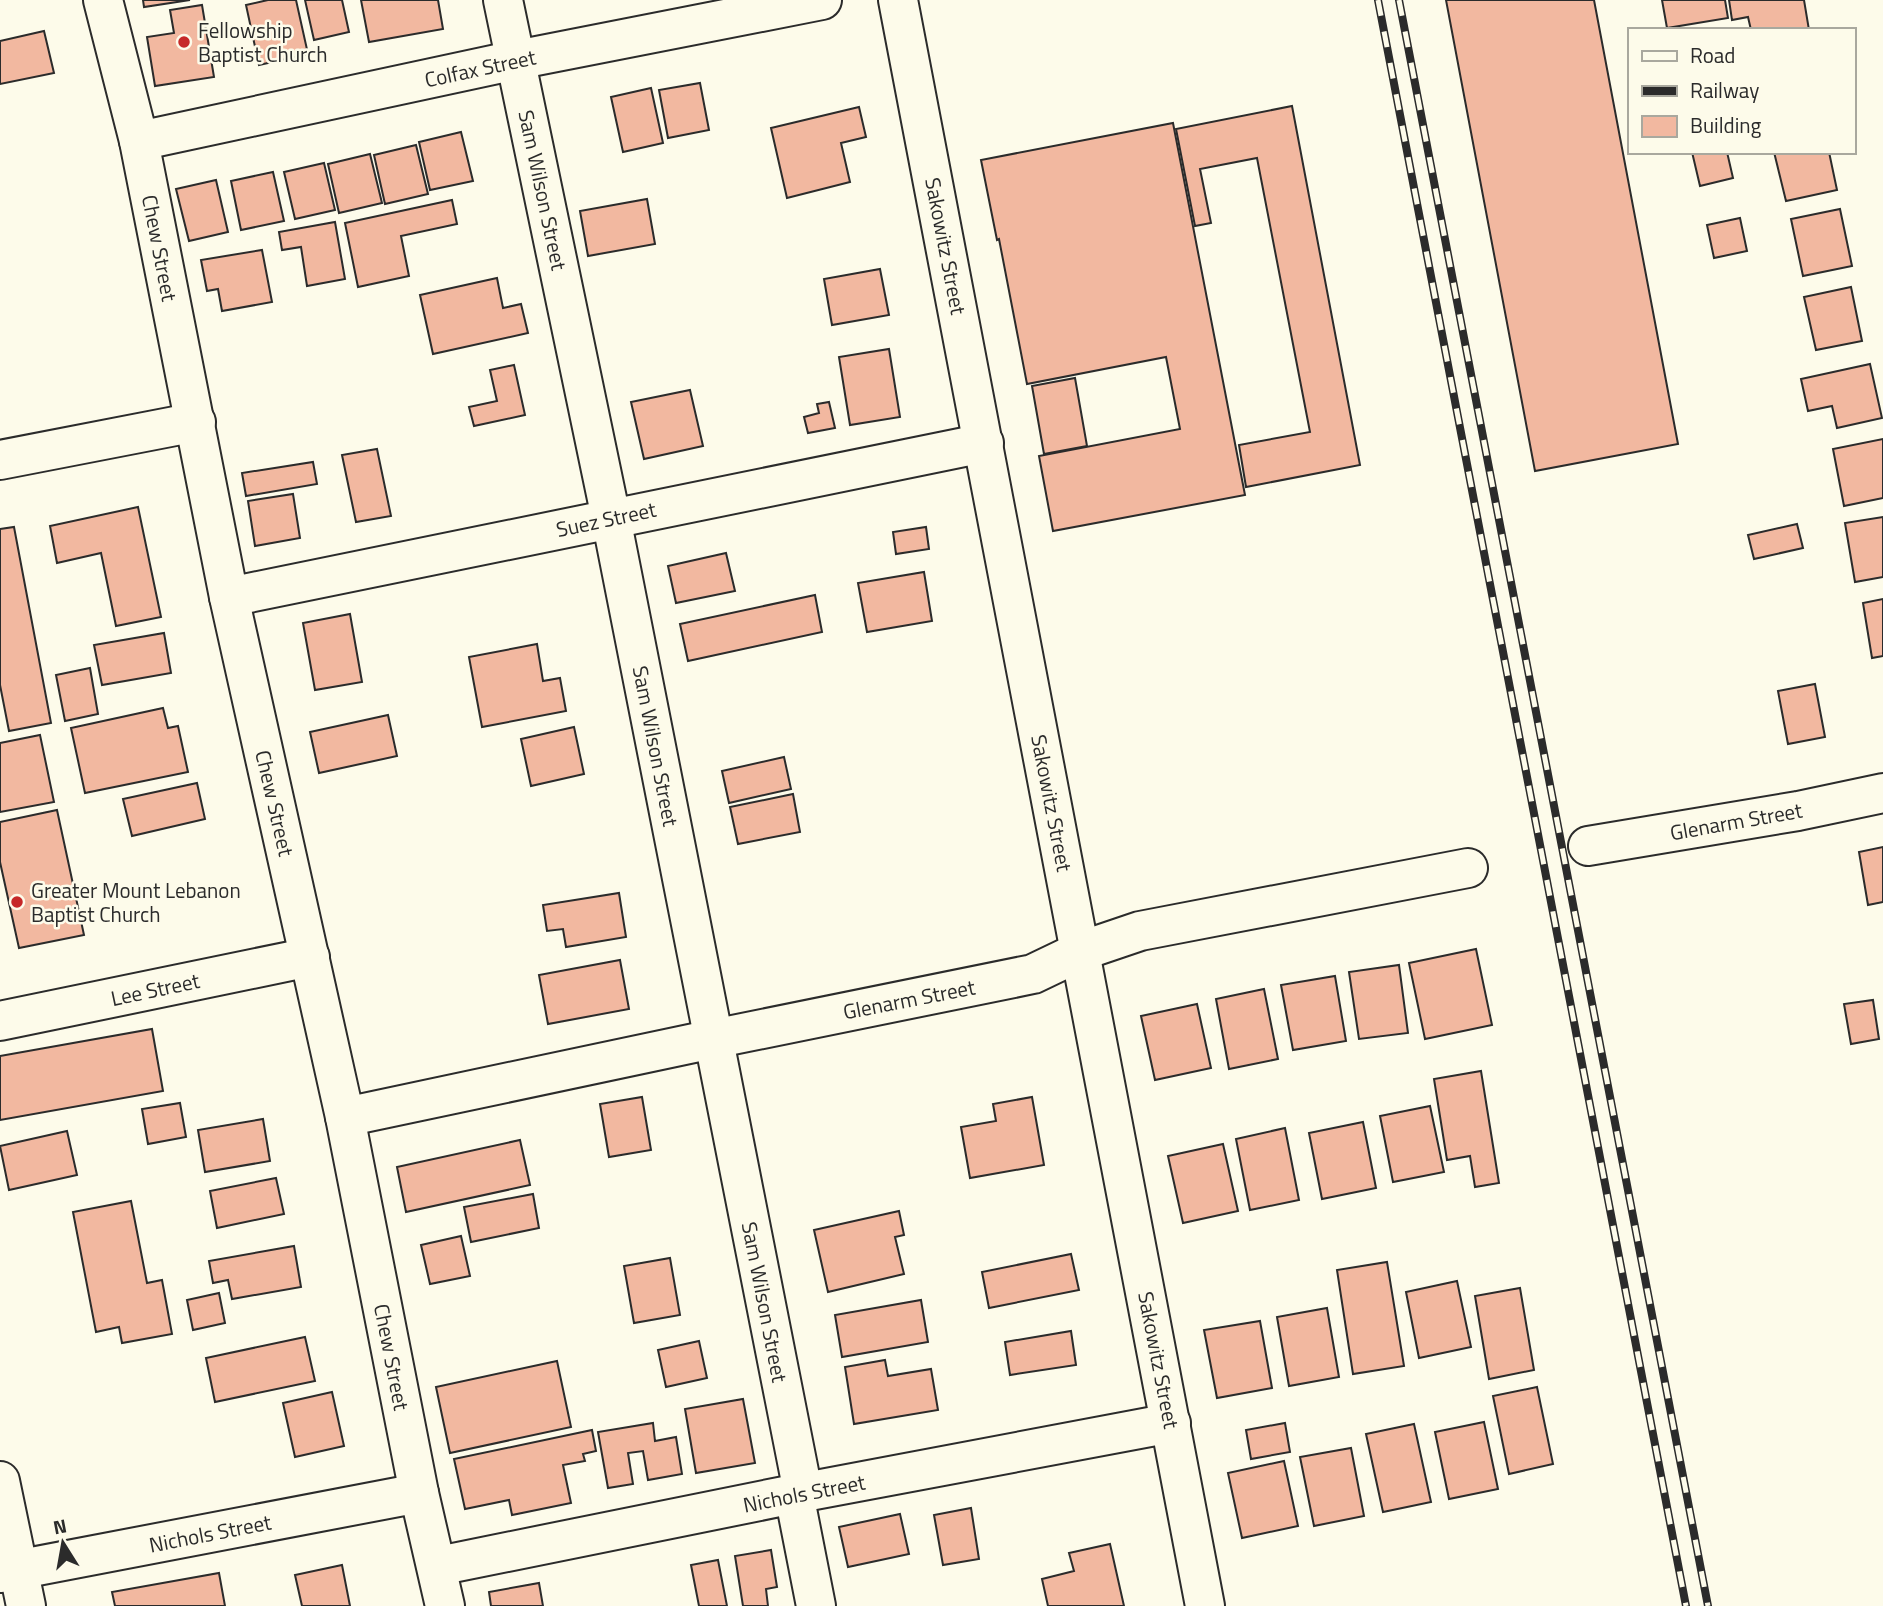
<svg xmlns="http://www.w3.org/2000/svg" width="1883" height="1606" font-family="'Titillium Web',sans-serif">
  <rect width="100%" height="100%" fill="#fdfbea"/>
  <g fill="#f2b8a0" stroke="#2b2b2b" stroke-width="2">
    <polygon points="143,0 190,0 144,7"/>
    <polygon points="268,0 296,0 308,54 259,65 246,5"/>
    <polygon points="305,0 342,0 349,32 314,40"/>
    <polygon points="361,0 438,0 443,29 369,42"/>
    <polygon points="1446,0 1594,0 1678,444 1535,471"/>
    <polygon points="1662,0 1725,0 1728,18 1667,28"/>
    <polygon points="1729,0 1804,0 1809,30 1751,30 1748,17 1732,20"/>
    <polygon points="202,5 214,77 155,86 147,37 174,33 170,10"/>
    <polygon points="44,31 54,73 0,84 0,41"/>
    <polygon points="700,83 709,130 668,138 659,90"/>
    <polygon points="651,88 663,143 623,152 611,97"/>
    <polygon points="1292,106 1360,465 1246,487 1239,445 1310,432 1257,158 1200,169 1211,223 1195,226 1176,129"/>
    <polygon points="859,107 866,137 841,143 850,182 787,198 771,128"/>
    <polygon points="1173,123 1245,495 1053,531 1039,456 1180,429 1166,357 1027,384 999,239 997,240 981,160"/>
    <polygon points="461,132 473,181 430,190 419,142"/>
    <polygon points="416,145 428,194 385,204 374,155"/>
    <polygon points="1692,152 1727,152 1733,178 1700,186"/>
    <polygon points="1774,152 1829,152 1837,190 1786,201"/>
    <polygon points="370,154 382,203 339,213 328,164"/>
    <polygon points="324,163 335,210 295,219 284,172"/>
    <polygon points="273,172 284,221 241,230 231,181"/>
    <polygon points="216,180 228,232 189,241 176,189"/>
    <polygon points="647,199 655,244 588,256 580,211"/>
    <polygon points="452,200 457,224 401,236 409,276 358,287 345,223"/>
    <polygon points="1840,209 1852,266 1803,276 1791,219"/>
    <polygon points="1740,218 1747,251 1714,258 1707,225"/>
    <polygon points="335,222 345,279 307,286 301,247 282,250 279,232"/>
    <polygon points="262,250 272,302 222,311 218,289 207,291 201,260"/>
    <polygon points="880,269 889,315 832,325 824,279"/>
    <polygon points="497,278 503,308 521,304 528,333 433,354 420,295"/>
    <polygon points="1851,287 1862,341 1816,350 1804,297"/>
    <polygon points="889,349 900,417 850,425 839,357"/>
    <polygon points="1870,364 1882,418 1837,428 1832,406 1808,411 1801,379"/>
    <polygon points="514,365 525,415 474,426 469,407 497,401 490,370"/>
    <polygon points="1075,378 1087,446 1044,454 1032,386"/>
    <polygon points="690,390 703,446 644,459 631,402"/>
    <polygon points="829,402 835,428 808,433 804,417 819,413 817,404"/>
    <polygon points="1883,439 1883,498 1844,506 1833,449"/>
    <polygon points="377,449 391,516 356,522 342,455"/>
    <polygon points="313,462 317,484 246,496 242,473"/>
    <polygon points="293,494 300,538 255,546 248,501"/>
    <polygon points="138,507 161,617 116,626 101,553 57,563 50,526"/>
    <polygon points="1883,517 1883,577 1855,582 1845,523"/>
    <polygon points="1797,524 1803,548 1754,559 1748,535"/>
    <polygon points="14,527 51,723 9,731 0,685 0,529"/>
    <polygon points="926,527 929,549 896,554 893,532"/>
    <polygon points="726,553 735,591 676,603 668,566"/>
    <polygon points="924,572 932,621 867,632 858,583"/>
    <polygon points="815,595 822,632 688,661 680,624"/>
    <polygon points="1883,599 1883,656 1872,658 1863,603"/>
    <polygon points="350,614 362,682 315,690 303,623"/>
    <polygon points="164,633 171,673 102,685 94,645"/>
    <polygon points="537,644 543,681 560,678 566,711 482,727 469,657"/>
    <polygon points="90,668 98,714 65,721 56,675"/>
    <polygon points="1815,684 1825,737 1788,744 1778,691"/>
    <polygon points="163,708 168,728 178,726 188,772 85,793 71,728"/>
    <polygon points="388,715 397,756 319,773 310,732"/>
    <polygon points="574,727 584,774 531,786 521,739"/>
    <polygon points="40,735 54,802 0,812 0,743"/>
    <polygon points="784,757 791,789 729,803 722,771"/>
    <polygon points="197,783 205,819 132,836 123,799"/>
    <polygon points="793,794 800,832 738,844 730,807"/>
    <polygon points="57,810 84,935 19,948 0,862 0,822"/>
    <polygon points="1883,847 1883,902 1868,905 1859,852"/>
    <polygon points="619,893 626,937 566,947 563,929 547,931 543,905"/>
    <polygon points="1476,949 1492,1025 1425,1039 1409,963"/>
    <polygon points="620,960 629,1009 548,1024 539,975"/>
    <polygon points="1399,965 1408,1033 1359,1039 1349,972"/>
    <polygon points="1335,976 1346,1041 1293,1050 1281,985"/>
    <polygon points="1264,989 1278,1059 1229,1069 1216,999"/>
    <polygon points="1873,1000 1879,1039 1851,1044 1844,1004"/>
    <polygon points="1197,1004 1211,1068 1155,1080 1141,1016"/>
    <polygon points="152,1029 163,1091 0,1120 0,1056"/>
    <polygon points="1481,1071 1499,1183 1475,1187 1470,1156 1447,1160 1434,1079"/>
    <polygon points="642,1097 651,1150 609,1157 600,1104"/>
    <polygon points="1032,1097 1044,1165 970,1178 961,1127 996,1121 993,1104"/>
    <polygon points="180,1103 186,1137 148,1144 142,1109"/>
    <polygon points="1430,1106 1444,1172 1393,1182 1380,1116"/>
    <polygon points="263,1119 270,1161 205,1172 198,1130"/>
    <polygon points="1363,1122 1376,1188 1322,1199 1309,1133"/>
    <polygon points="1285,1128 1299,1200 1250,1210 1236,1139"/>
    <polygon points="67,1131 77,1175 9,1190 0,1146"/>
    <polygon points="520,1140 530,1185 406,1212 397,1167"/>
    <polygon points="1223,1144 1238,1211 1183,1223 1168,1156"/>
    <polygon points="276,1178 284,1214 217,1228 210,1191"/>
    <polygon points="533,1194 539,1228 471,1242 464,1207"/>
    <polygon points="131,1201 147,1283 162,1280 172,1334 122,1343 119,1327 96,1332 73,1212"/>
    <polygon points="899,1211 904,1235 895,1237 904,1274 828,1292 814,1230"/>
    <polygon points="461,1236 470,1276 430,1284 421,1245"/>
    <polygon points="294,1246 301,1287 232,1299 228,1280 213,1283 209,1261"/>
    <polygon points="1071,1254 1079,1290 989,1308 982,1272"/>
    <polygon points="670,1258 680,1315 634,1323 624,1266"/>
    <polygon points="1387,1262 1404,1366 1353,1374 1337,1270"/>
    <polygon points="1457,1281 1471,1347 1419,1358 1406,1292"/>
    <polygon points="1520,1288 1534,1370 1489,1379 1475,1296"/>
    <polygon points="219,1293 225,1323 193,1330 187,1300"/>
    <polygon points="921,1300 928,1342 842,1357 835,1315"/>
    <polygon points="1327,1308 1339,1377 1289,1386 1277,1317"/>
    <polygon points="1260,1321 1272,1388 1217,1398 1204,1330"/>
    <polygon points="1071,1331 1076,1365 1010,1375 1005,1342"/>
    <polygon points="305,1337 315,1381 215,1402 206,1358"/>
    <polygon points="699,1341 707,1378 666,1387 658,1350"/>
    <polygon points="885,1360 888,1376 931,1369 938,1410 854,1424 845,1367"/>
    <polygon points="557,1361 571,1427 450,1453 436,1387"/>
    <polygon points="1537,1387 1553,1464 1509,1474 1493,1396"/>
    <polygon points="332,1392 344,1446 295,1457 283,1403"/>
    <polygon points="743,1399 755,1463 696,1473 685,1409"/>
    <polygon points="1484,1422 1498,1489 1449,1499 1435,1432"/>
    <polygon points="653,1423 655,1441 676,1437 682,1474 648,1480 643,1451 628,1453 633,1484 608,1488 598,1432"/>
    <polygon points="1285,1423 1290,1452 1251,1459 1246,1430"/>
    <polygon points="1414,1424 1431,1502 1383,1512 1366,1434"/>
    <polygon points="592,1430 596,1451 583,1454 585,1461 563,1465 571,1503 512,1515 509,1500 465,1509 454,1459"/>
    <polygon points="1351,1448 1364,1516 1314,1526 1300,1457"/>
    <polygon points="1284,1461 1298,1526 1242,1538 1228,1473"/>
    <polygon points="971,1508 979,1559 943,1565 934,1515"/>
    <polygon points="900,1514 909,1554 848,1567 839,1527"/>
    <polygon points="1110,1544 1124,1606 1048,1606 1042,1579 1074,1571 1069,1553"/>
    <polygon points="771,1550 777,1587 766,1589 768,1606 743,1606 735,1556"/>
    <polygon points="718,1560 727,1606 699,1606 691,1565"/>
    <polygon points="342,1565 350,1606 302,1606 295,1575"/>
    <polygon points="219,1573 225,1606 115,1606 112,1592"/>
    <polygon points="539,1583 543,1606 491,1606 489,1592"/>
  </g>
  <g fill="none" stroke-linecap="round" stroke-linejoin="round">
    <g stroke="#2b2b2b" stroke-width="42">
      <g id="minor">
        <polyline points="103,0 139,141 229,597 345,1117 419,1493 445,1606"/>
        <polyline points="503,0 611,518 803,1492"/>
        <polyline points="898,0 1205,1606"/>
        <polyline points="139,141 516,60 822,0"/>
        <polyline points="0,460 196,422"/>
        <polyline points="229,597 984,443"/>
        <polyline points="1588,846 1798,811 1883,793"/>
        <polyline points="0,1021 310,957"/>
        <polyline points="345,1117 713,1039 1033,974 1081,951 1140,931 1468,868"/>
        <polyline points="794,1494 816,1606"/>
        <polyline points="438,1566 794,1494 1171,1423"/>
        <polyline points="0,1573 419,1493"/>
      </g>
    </g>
    <g stroke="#2b2b2b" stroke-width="42">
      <polyline id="major" points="0,1481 26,1606"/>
    </g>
    <use href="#minor" stroke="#fdfbea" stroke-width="38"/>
    <use href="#major" stroke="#fdfbea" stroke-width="38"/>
    <g stroke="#2b2b2b" stroke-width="8">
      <g id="rail">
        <polyline points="1378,0 1686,1606"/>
        <polyline points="1399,0 1708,1606"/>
      </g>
    </g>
    <use href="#rail" stroke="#fdfbea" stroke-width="5" stroke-dasharray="16" stroke-linecap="butt"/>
  </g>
  <g fill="#c62828" stroke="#fdfbea" stroke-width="2.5">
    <circle cx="184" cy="42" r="7"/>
    <circle cx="17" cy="902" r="7"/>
  </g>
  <g text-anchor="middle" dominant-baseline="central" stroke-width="5" stroke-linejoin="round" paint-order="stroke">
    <g font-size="21" fill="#2b2b2b" stroke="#fdfbea" text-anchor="start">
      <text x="198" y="30">Fellowship<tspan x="198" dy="24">Baptist Church</tspan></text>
      <text x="31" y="890">Greater Mount Lebanon<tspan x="31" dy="24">Baptist Church</tspan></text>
    </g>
    <g font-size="21" fill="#2b2b2b" stroke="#fdfbea">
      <text transform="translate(480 68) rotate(-12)">Colfax Street</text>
      <text transform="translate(543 190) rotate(78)">Sam Wilson Street</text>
      <text transform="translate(946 246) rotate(79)">Sakowitz Street</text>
      <text transform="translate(160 248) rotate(79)">Chew Street</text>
      <text transform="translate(606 519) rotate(-12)">Suez Street</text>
      <text transform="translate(656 746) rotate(79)">Sam Wilson Street</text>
      <text transform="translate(275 803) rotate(77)">Chew Street</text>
      <text transform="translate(1052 803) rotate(79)">Sakowitz Street</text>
      <text transform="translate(1736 821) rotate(-10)">Glenarm Street</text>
      <text transform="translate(155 989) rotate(-12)">Lee Street</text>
      <text transform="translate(909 999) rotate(-11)">Glenarm Street</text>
      <text transform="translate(765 1302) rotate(79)">Sam Wilson Street</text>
      <text transform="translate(392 1357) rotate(79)">Chew Street</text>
      <text transform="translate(1159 1360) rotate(79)">Sakowitz Street</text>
      <text transform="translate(804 1493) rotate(-11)">Nichols Street</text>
      <text transform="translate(210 1533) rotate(-11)">Nichols Street</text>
    </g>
  </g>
  <rect x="1628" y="28" width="228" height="126" fill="#fdfbea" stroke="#a9a89e" stroke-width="2"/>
  <rect x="1642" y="51" width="35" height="10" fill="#fdfbea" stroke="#a9a89e" stroke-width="2"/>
  <text x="1690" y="63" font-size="21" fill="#2b2b2b">Road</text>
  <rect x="1642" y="86" width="35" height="10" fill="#2b2b2b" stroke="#a9a89e" stroke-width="2"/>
  <text x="1690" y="98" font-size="21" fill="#2b2b2b">Railway</text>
  <rect x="1642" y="116" width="35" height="21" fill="#f2b8a0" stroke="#a9a89e" stroke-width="2"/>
  <text x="1690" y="133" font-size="21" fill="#2b2b2b">Building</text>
  <g transform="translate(63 1543) rotate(349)" stroke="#fdfbea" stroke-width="5" paint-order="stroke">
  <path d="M0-5L12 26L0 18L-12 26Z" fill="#2b2b2b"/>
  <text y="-10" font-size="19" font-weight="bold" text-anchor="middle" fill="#2b2b2b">N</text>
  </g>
</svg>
